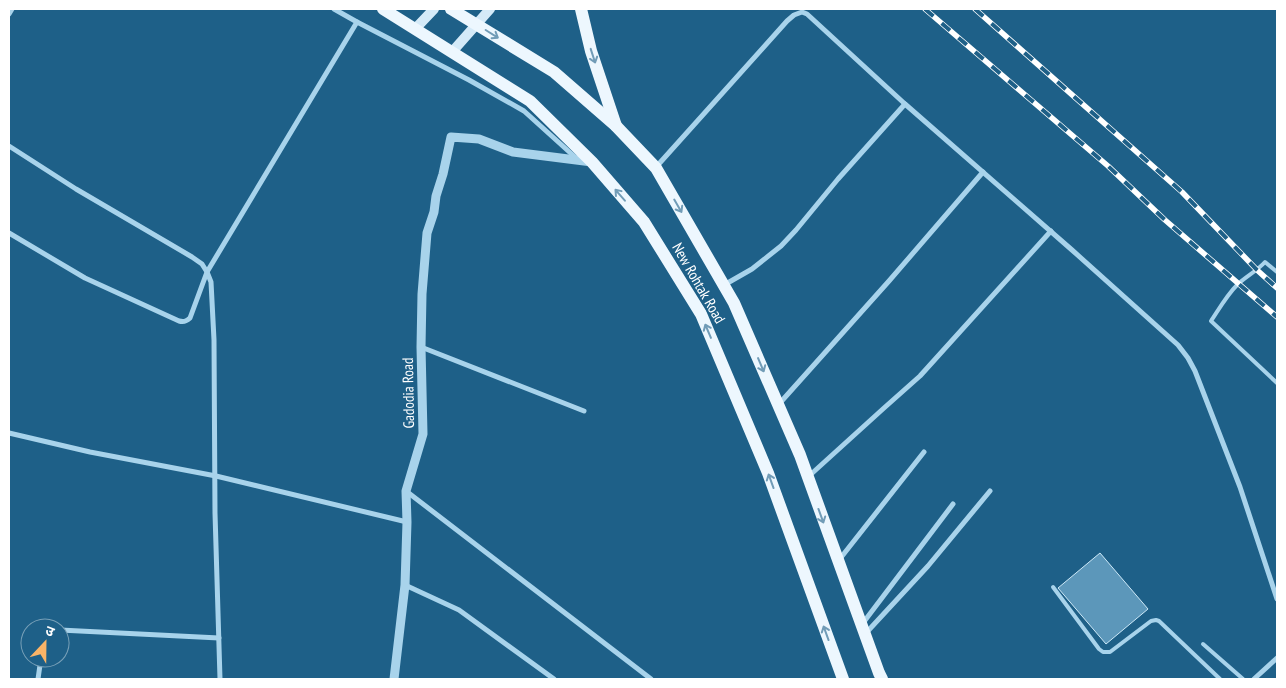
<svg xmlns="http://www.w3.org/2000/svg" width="1286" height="688" font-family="'PT Sans Narrow','Noto Sans Devanagari',sans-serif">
  <rect width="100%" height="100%" fill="#1e6088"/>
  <polygon fill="#5c97ba" stroke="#cde9f8" points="1100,553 1148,609 1106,644 1058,588"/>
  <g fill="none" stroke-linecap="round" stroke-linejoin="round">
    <g stroke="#a8d3eb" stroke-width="4">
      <path d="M 1277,272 L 1265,262 C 1257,271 1245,277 1237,285 C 1227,295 1219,309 1211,321 L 1277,383"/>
      <polyline points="1053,587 1099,649 1103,652 1110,652 1151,621 1156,620 1159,621 1220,679"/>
      <polyline points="1203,644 1243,679"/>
    </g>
    <g stroke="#a8d3eb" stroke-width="5">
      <polyline points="9,14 12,9"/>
      <polyline points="357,22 469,80 524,111 576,158"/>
      <polyline points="9,146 76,189 192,257 202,264 207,272 211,282 214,340 215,513 220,679"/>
      <polyline points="657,166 787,21 794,15 802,12 807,14 905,104 1072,250 1178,345 1188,358 1195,371 1240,487 1277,599"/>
      <path d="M 9,233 L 85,278 L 179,321 C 183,322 186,322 190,318 L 207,272 L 357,22 L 334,9"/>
      <polyline points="724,285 752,269 781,246 796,230 838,179 905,104"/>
      <polyline points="421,347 584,411"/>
      <polyline points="779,404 889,281 983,172"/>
      <polyline points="9,433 90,452 216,476 407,522"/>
      <polyline points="809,476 884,408 920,376 1051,231"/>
      <polyline points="406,491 651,679"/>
      <polyline points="839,560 924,452"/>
      <polyline points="405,585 459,610 554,679"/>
      <polyline points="863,623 953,504"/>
      <polyline points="60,630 219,638"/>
      <polyline points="866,633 928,566 990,491"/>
      <polyline points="38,679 41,658"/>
      <polyline points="1254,679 1277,658"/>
    </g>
    <polyline stroke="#a8d3eb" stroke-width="9" points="394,679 405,585 407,522 406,491 423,434 421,347 422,294 427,233 434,212 436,196 443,174 451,137 479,139 513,152 592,162"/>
    <g stroke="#d4eaf8" stroke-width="10">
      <polyline points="415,29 434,9"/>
      <polyline points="452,52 490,9"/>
    </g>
    <g stroke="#edf7fe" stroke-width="12">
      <polyline points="383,9 530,101 592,162 644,222 701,314 768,473 843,679"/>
      <polyline points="451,9 554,72 616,126 656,168 734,303 800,455 879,673 882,679"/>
      <polyline points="581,9 591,51 616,126"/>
    </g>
    <g stroke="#fff" stroke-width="5.5">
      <g id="rail">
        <polyline points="925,9 1108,166 1165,220 1277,317"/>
        <polyline points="975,9 1182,192 1257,270 1277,288"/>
      </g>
    </g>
    <use href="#rail" stroke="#1e6088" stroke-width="4" stroke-dasharray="11" stroke-linecap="butt"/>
  </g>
  <defs><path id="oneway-shaft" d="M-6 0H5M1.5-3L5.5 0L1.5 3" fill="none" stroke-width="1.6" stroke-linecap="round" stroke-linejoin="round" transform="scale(1.25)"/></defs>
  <g stroke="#719cb7">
    <use href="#oneway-shaft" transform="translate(492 34) rotate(32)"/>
    <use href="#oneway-shaft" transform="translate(593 56) rotate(72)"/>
    <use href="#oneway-shaft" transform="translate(620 195) rotate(-131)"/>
    <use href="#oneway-shaft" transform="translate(678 206) rotate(60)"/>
    <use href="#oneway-shaft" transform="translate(708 331) rotate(-113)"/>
    <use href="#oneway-shaft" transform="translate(761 365) rotate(67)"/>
    <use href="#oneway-shaft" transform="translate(771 481) rotate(-110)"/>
    <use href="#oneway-shaft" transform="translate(821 516) rotate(70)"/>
    <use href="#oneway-shaft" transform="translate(826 633) rotate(-110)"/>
  </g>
  <g text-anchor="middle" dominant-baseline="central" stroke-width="4" stroke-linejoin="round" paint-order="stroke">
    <g font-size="15" fill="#fff" stroke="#1e6088">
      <text transform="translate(699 283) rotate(60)">New Rohtak Road</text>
      <text transform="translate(408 393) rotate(-91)">Gadodia Road</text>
    </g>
  </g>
  <rect width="1286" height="688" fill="none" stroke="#ffffff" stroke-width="20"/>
  <g transform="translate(45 643) rotate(22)"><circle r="24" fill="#1e6088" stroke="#78a0b8"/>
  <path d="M0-4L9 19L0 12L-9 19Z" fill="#fab467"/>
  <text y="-8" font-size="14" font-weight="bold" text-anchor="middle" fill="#ffffff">उ</text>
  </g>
</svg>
